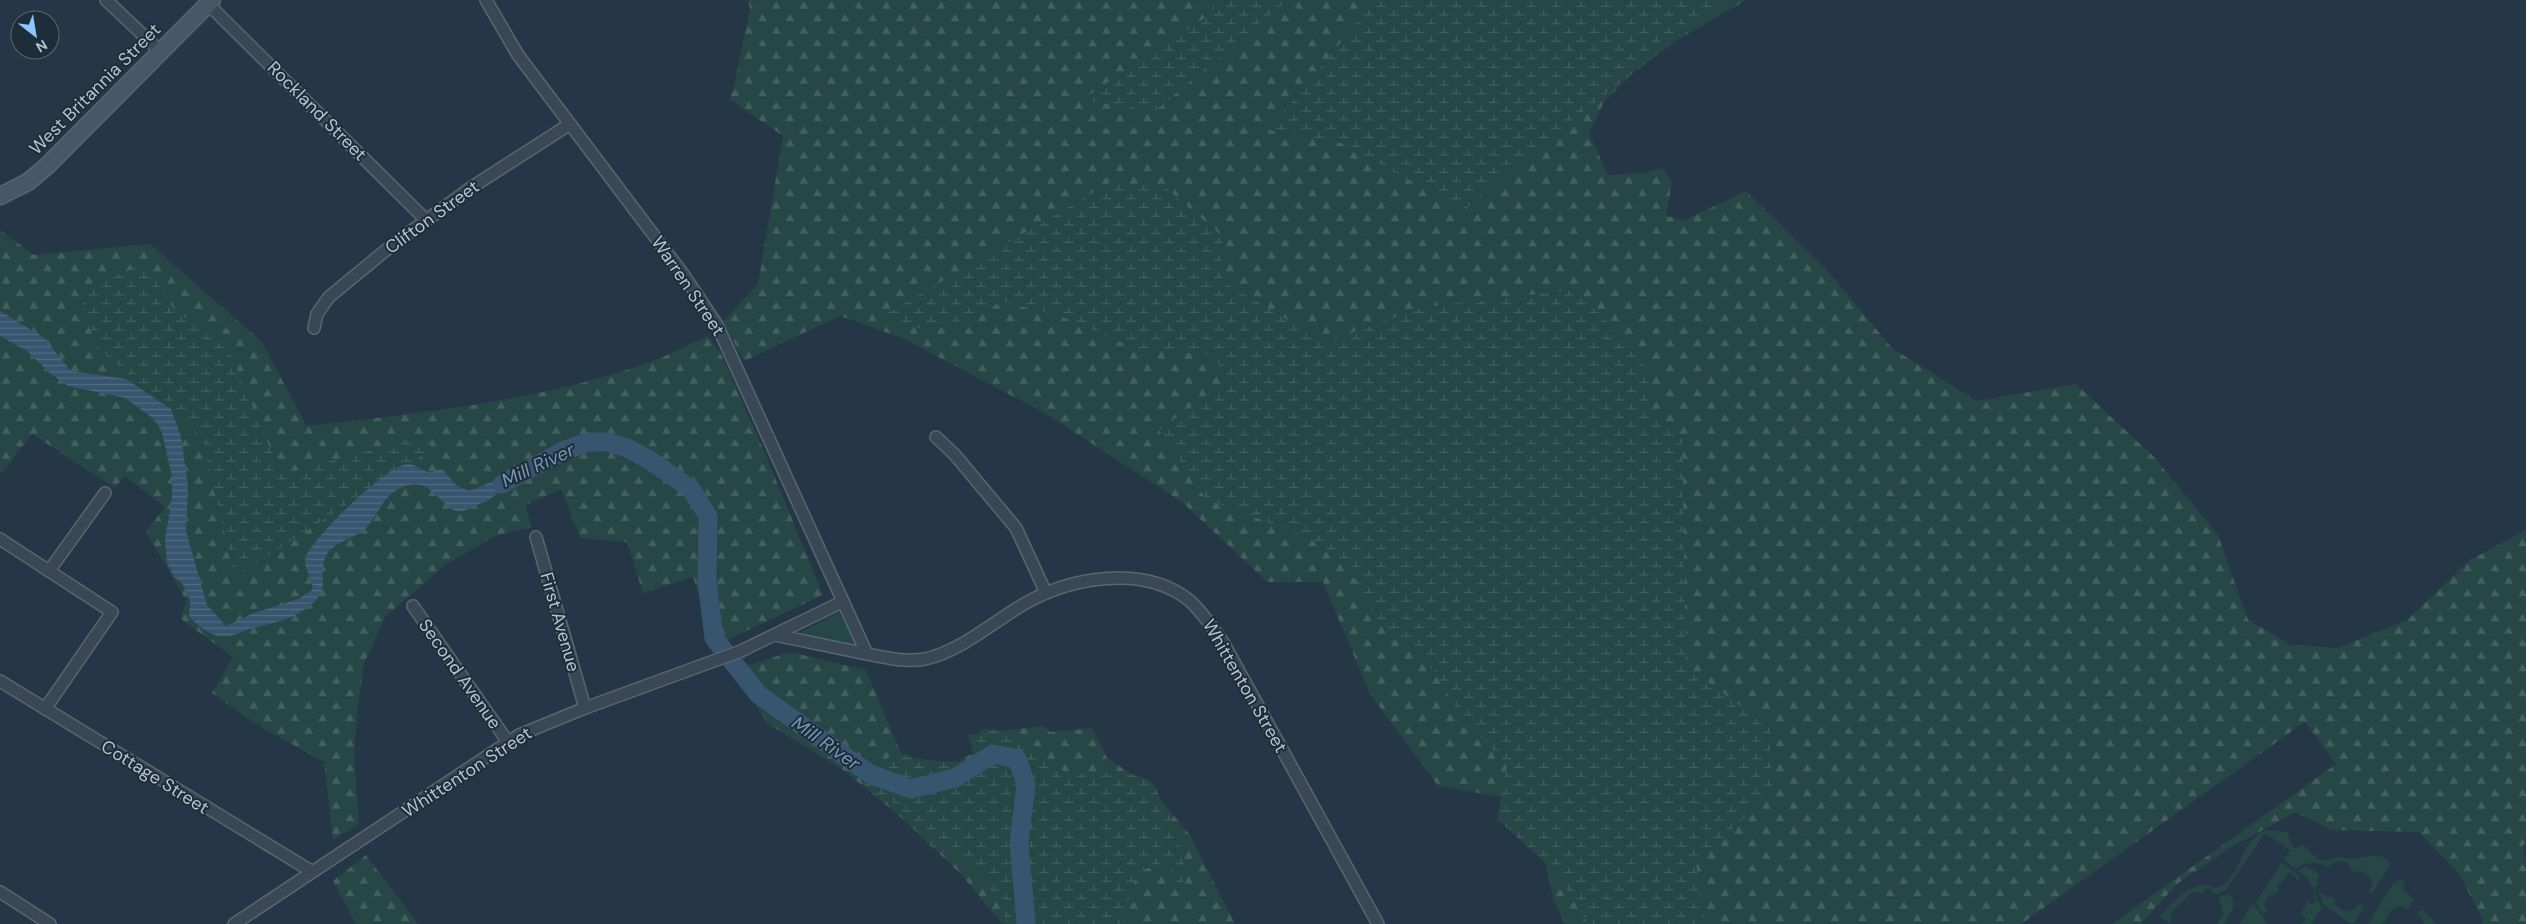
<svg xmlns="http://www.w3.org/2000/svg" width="2526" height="924" font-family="'DM Sans',sans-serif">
  <defs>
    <pattern id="forest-firs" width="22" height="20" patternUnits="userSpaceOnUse" patternTransform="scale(1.25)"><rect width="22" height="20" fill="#274646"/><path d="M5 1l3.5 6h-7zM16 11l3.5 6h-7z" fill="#445f60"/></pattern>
    <pattern id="wetland-marsh" width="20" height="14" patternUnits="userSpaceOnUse" patternTransform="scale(1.25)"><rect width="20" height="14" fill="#274646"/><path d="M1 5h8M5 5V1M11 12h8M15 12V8" fill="none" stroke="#445f60"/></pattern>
    <pattern id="water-rules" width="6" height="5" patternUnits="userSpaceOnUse" patternTransform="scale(1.25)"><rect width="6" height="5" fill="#37556e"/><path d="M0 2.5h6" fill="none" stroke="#526c82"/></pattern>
  </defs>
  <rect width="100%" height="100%" fill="#253746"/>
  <g fill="#274646">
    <polygon points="840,612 856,646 797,634"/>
    <path d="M 2266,830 L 2288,832 L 2290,843 L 2295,848 L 2303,845 L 2318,859 L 2326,861 L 2339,857 L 2351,859 L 2376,855 L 2385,858 L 2391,864 L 2372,894 L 2368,891 L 2373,884 C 2368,874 2365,869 2354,872 L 2345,861 L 2334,862 L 2328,867 C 2316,860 2305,862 2294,869 L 2284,859 L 2290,850 L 2265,833 L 2225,891 L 2216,894 L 2208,888 L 2202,893 L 2194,891 L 2173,910 L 2170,920 L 2173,924 L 2160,917 C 2174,901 2192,878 2216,888 C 2240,882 2239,840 2266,830 Z"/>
    <polygon points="2282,862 2300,877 2298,880 2292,873 2288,873 2286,877 2277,886 2279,890 2274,895 2269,895 2264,904 2268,911 2263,914 2256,902"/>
    <polygon points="2307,866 2319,874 2316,889 2311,886 2308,878 2297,871"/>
    <path d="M 2400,880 L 2405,882 L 2402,889 L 2414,900 L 2408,909 C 2394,902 2390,911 2385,921 L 2380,924 L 2368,924 L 2393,884 Z"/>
    <polygon points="2318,888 2321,894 2335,899 2334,904 2345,912 2353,910 2360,903 2364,906 2354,923 2350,923 2323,904"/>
    <polygon points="2313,890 2322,908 2311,924 2301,924 2306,919 2301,913 2308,901 2312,904 2316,902 2315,897 2312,897 2314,894"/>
    <path d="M 2229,894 C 2239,904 2230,914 2224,924 L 2217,924 L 2223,914 L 2219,897 Z"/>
    <polygon points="2253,903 2268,924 2239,924"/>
    <polygon points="2422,909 2437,924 2425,924 2420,916 2416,916"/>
  </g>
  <g fill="url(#forest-firs)">
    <polygon points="748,0 1746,0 1649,57 1604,102 1589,133 1608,175 1644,173 1663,168 1672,181 1666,216 1685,220 1746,191 1825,268 1892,348 1977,401 2076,384 2154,457 2218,535 2248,620 2291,645 2337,648 2407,620 2470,560 2526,530 2526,842 2523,846 2526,866 2526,924 2481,924 2483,920 2459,874 2419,832 2331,830 2295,812 2228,849 2177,884 2141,924 2112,924 2336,764 2305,722 2021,924 1565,924 1553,898 1531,802 1438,786 1370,694 1323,582 1267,582 1182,502 1043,412 902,338 840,316 744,361 723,322 758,284 783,136 729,99 733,90 750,9"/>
    <path d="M 0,230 L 34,255 L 150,244 L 261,341 L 307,426 C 419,413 536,401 642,365 C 665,357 687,345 708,336 L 722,356 L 767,458 L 823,595 L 714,646 L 693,577 L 643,593 L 627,542 L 580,538 L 561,489 L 525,505 L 532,527 L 495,536 L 444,566 L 385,617 L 364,664 L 357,713 L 354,756 L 359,824 L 333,840 L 324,762 L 254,723 L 212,693 L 233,657 L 181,619 L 186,600 L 146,532 L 165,507 L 125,476 L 115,488 L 32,434 L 2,473 L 0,472 Z"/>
    <polygon points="790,652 866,670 904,760 941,772 973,753 968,735 1044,726 1050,732 1092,728 1107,758 1149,786 1190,835 1235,924 1002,924 961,874 895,812 842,769 768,724 734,670"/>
    <polygon points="366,855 418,924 356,924 333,881"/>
  </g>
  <g fill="url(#wetland-marsh)">
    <polygon points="1214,0 1288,0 1155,111 1081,100 1214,12"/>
    <polygon points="1375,0 1729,0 1586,109 1464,210 1341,143 1269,130"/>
    <polygon points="1111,182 1165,187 1222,236 1222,281 1325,342 1424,307 1572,290 1601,314 1651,373 1647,404 1682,435 1686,666 1769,727 1773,791 1696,863 1705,924 1588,924 1556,873 1497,819 1507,764 1463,719 1433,670 1376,618 1346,562 1307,537 1206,499 1159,430 1231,379 1211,355 1135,348 1058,315 1003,302 928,331 881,317"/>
    <polygon points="146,264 175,311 225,341 281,474 433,434 428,452 235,577 202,438 95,346 79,289"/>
    <path d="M 983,729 C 1010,729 1020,739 1040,756 C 1045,760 1050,766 1055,768 C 1090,783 1119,761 1153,783 L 1177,831 L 1185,867 L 1181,897 L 1172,869 L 1162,863 C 1155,866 1144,869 1139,873 C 1134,878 1125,915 1123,924 L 1009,924 L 984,878 L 964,862 L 930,846 L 916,825 L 893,802 L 872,793 L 864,784 L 895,751 C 918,761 944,763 969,760 L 975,754 L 977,735 Z"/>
  </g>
  <path fill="url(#water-rules)" d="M 0,311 L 43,337 L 71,371 L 126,379 L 171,409 L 181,436 L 188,486 L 186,531 L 207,605 L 226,626 L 254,613 L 298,599 L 312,590 C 315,580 302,569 306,557 C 314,536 381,472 403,465 C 414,462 418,469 428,472 C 433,474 437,469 442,469 L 457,486 L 469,491 L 534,465 L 489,500 L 461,512 C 440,510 435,477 405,486 C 384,493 380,512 367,527 C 355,540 333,540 325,558 C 318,574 330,585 315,601 C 299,618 274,623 253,628 C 242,631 232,638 220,636 C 210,635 195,624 189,616 L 190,601 L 188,594 L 182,583 L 174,577 L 167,563 L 165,538 L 172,499 L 172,476 L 162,433 L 155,420 L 125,398 L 68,386 L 50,373 L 27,351 L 0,336 Z"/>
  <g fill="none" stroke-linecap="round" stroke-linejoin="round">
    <polyline stroke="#37556e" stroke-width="19" points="502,484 563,451 588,442 607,442 627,448 648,459 691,489 708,516 707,580 714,638 759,695 870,774 911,789 955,778 993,754 1017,759 1026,784 1019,843 1026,924"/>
    <g stroke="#586672" stroke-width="14">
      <g id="street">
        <polyline points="106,0 161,52"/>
        <polyline points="486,0 518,55 683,274 717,325 867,654"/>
        <polyline points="208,4 426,220"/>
        <polyline points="314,328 317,314 329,297 391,246 472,187 570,124"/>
        <polyline points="936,437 955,455 1016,528 1046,593"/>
        <polyline points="536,537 585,708"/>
        <polyline points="0,539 112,612 45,709"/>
        <polyline points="49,571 105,493"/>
        <polyline points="413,606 508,742"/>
        <path d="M 775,635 C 803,641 830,646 857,652 C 879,656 902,663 925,659 C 961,651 993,622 1024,604 C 1071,577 1144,564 1190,601 C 1203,613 1213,628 1223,642 L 1378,924"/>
        <polyline points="0,681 311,871"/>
        <polyline points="0,892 50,924"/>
        <polyline points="234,924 519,735 585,708 741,651 842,602"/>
      </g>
    </g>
    <g stroke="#586672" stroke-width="19">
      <polyline id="secondary" points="0,196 28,182 47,166 212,0"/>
    </g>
    <use href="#street" stroke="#3a4855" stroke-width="11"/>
    <use href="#secondary" stroke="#475768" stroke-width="16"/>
  </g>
  <g text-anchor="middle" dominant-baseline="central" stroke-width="4" stroke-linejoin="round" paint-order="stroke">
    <g font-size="18" fill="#b7c3ce" stroke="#1e2d3a">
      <text transform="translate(95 89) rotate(-45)">West Britannia Street</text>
      <text transform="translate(317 111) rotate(45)">Rockland Street</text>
      <text transform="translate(432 217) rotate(-36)">Clifton Street</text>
      <text transform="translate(688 286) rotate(56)">Warren Street</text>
      <text transform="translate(560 622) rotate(74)">First Avenue</text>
      <text transform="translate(460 674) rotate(55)">Second Avenue</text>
      <text transform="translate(1245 686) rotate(60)">Whittenton Street</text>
      <text transform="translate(467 772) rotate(-33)">Whittenton Street</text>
      <text transform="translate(155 777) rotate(32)">Cottage Street</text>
    </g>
    <g font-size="19" font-style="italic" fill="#7597b4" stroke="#1e2d3a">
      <text transform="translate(538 465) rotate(-25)">Mill River</text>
      <text transform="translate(826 743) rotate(35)">Mill River</text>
    </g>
  </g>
  <g transform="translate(35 35) rotate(149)"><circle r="24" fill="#1e2d3a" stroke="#5b6975"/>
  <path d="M0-4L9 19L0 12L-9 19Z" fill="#8bc6ff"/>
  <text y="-8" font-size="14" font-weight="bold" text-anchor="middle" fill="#b7c3ce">N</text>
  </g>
</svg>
